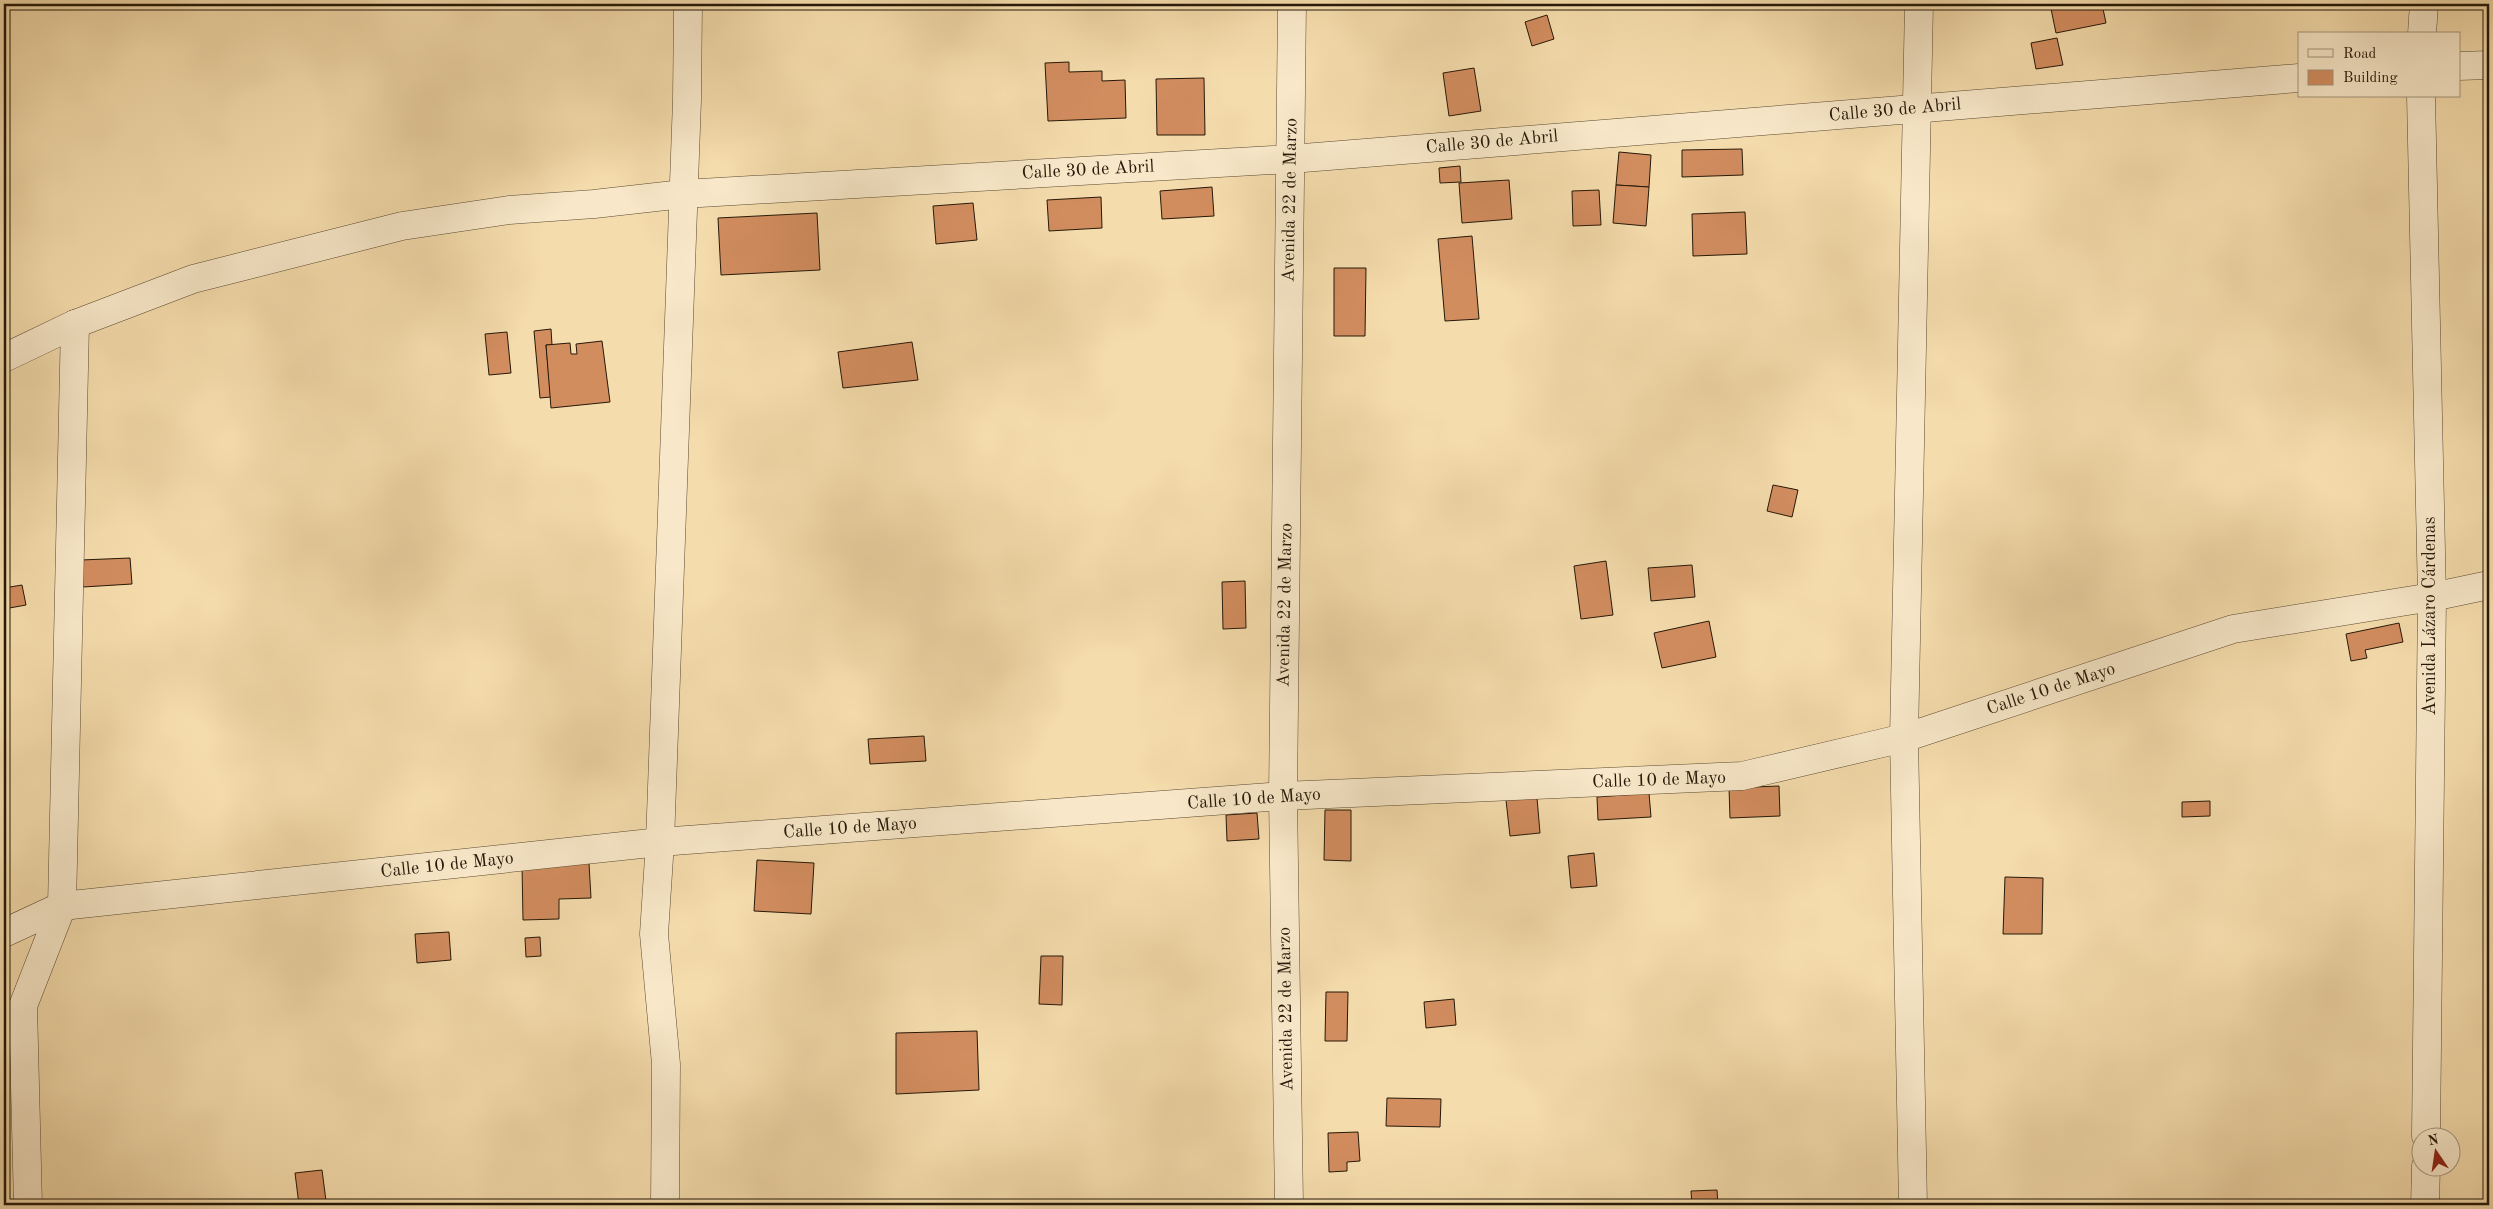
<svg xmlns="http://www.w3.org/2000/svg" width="2493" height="1209" font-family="'Old Standard TT',serif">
  <rect width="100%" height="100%" fill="#f5dcac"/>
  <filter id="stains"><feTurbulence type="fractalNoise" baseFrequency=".004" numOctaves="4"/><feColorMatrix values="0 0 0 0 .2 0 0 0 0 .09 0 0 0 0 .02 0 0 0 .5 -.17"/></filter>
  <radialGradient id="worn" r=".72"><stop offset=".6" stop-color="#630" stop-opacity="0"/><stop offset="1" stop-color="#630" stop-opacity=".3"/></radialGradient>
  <g fill="#d28d5f" stroke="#251808">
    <polygon points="2050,4 2102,4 2106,23 2056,33"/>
    <polygon points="1547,15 1554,39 1532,46 1525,22"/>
    <polygon points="2057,38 2063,65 2036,69 2031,43"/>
    <polygon points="1069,62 1069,72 1102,71 1102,81 1125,80 1126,118 1048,121 1045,63"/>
    <polygon points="1474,68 1481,111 1449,116 1443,73"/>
    <polygon points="1204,78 1205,135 1157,135 1156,79"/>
    <polygon points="1742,149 1743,175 1682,177 1682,150"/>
    <polygon points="1619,152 1651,155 1649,187 1616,185"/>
    <polygon points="1460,166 1461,182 1440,183 1439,168"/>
    <polygon points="1509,180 1512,219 1462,223 1459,183"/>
    <polygon points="1616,185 1649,187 1646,226 1613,223"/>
    <polygon points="1212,187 1214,216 1162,219 1160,191"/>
    <polygon points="1599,190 1601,225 1573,226 1572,191"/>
    <polygon points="1101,197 1102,228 1049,231 1047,200"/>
    <polygon points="973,203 977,240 936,244 933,206"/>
    <polygon points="1745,212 1747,254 1693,256 1692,214"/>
    <polygon points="817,213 820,270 721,275 718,218"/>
    <polygon points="1472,236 1479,319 1445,321 1438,239"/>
    <polygon points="1334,268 1366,268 1365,336 1334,336"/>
    <polygon points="551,329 552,345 546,345 551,397 540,398 534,331"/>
    <polygon points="507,332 511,373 489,375 485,334"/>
    <polygon points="602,341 610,402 551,408 546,345 570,343 571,354 577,354 576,344"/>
    <polygon points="912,342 918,380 843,388 838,352"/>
    <polygon points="1773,485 1798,490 1792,517 1767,511"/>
    <polygon points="130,558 132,584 83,587 81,560"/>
    <polygon points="1606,561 1613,615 1581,619 1574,566"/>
    <polygon points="1692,565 1695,597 1651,601 1648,568"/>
    <polygon points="1245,581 1246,628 1223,629 1222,582"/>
    <polygon points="22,585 26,605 4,609 4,588"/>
    <polygon points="1709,621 1716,657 1662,668 1654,633"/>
    <polygon points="2399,623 2403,642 2365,650 2367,658 2351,661 2346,634"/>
    <polygon points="924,736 926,761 870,764 868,739"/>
    <polygon points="1779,786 1780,816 1730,818 1729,788"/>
    <polygon points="1649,793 1651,817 1598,820 1597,797"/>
    <polygon points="1537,798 1540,833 1510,836 1506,800"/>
    <polygon points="2210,801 2210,816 2182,817 2182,802"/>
    <polygon points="1325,810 1351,810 1351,861 1324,860"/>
    <polygon points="1257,813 1259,839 1227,841 1226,815"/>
    <polygon points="1594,853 1597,886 1571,888 1568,856"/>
    <polygon points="757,860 814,863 811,914 754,911"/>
    <polygon points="589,863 591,898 559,899 559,919 523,920 522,865"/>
    <polygon points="2005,877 2043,878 2042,934 2003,934"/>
    <polygon points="449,932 451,960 417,963 415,934"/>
    <polygon points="540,937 541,956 526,957 525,938"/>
    <polygon points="1041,956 1063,956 1062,1005 1039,1004"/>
    <polygon points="1326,992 1348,992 1347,1041 1325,1041"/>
    <polygon points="1454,999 1456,1025 1426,1028 1424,1002"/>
    <polygon points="977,1031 979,1090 896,1094 896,1033"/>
    <polygon points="1387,1098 1441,1099 1440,1127 1386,1126"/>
    <polygon points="1358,1132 1360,1161 1347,1162 1347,1171 1329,1172 1328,1133"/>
    <polygon points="322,1170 326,1201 299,1205 295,1173"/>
    <polygon points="1717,1190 1718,1205 1692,1205 1691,1191"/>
  </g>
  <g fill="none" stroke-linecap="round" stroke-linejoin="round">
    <g stroke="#594931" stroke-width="29">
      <g id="minor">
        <polyline points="2422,34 2424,4"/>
        <polyline points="2459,66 2489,65"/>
        <polyline points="2421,96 2432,597 2426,1136"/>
        <polyline points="4,358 75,324 193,279 402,226 509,210 594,204 683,194 1291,159 2299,78"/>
        <polyline points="4,933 62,906 660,842 1283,796 1742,776 1904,738 2233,629 2432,597 2489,585"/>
        <polyline points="28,1205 23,1006 62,906 75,324"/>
        <polyline points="665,1205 666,1064 654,934 660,842 687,100 688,4"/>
        <polyline points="1289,1205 1283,796 1292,4"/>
        <polyline points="1913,1205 1904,738 1919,4"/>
        <polyline points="2425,1205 2426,1166"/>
      </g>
    </g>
    <use href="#minor" stroke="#f8e8c9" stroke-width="28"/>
  </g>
  <g text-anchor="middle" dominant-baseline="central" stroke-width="4.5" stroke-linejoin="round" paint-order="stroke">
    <g font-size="18" fill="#251808" stroke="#f8e8c9">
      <text transform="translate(1895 110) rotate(-5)">Calle 30 de Abril</text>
      <text transform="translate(1492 142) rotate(-5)">Calle 30 de Abril</text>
      <text transform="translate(1088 170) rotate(-3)">Calle 30 de Abril</text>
      <text transform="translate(1290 200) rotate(-89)">Avenida 22 de Marzo</text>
      <text transform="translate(1285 605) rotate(-89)">Avenida 22 de Marzo</text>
      <text transform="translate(2430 616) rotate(-90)">Avenida Lázaro Cárdenas</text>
      <text transform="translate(2051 689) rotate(-18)">Calle 10 de Mayo</text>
      <text transform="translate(1659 780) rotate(-2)">Calle 10 de Mayo</text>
      <text transform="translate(1254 799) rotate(-4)">Calle 10 de Mayo</text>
      <text transform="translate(850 828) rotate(-4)">Calle 10 de Mayo</text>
      <text transform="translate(447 865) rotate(-6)">Calle 10 de Mayo</text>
      <text transform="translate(1286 1009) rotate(-91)">Avenida 22 de Marzo</text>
    </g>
  </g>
  <rect width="2493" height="1209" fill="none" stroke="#f5dcac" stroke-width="20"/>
  <rect x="5" y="5" width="2483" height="1199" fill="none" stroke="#251808" stroke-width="2.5"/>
  <rect x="10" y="10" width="2473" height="1189" fill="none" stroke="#251808"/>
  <rect x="2298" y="32" width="162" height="65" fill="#f8e8c9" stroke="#a4957c"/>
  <rect x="2308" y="49" width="25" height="8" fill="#f8e8c9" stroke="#a4957c"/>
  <text x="2343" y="58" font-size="15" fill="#251808">Road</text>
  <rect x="2308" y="70" width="25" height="15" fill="#d28d5f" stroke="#a4957c"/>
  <text x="2343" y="82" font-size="15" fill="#251808">Building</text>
  <g transform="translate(2436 1152) rotate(347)"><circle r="24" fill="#f8e8c9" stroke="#a4957c"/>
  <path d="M0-4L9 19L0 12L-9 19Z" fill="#8f2418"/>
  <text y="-8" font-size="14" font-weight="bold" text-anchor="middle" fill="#251808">N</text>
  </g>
  <rect width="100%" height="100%" filter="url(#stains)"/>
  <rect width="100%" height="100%" fill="url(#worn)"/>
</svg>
